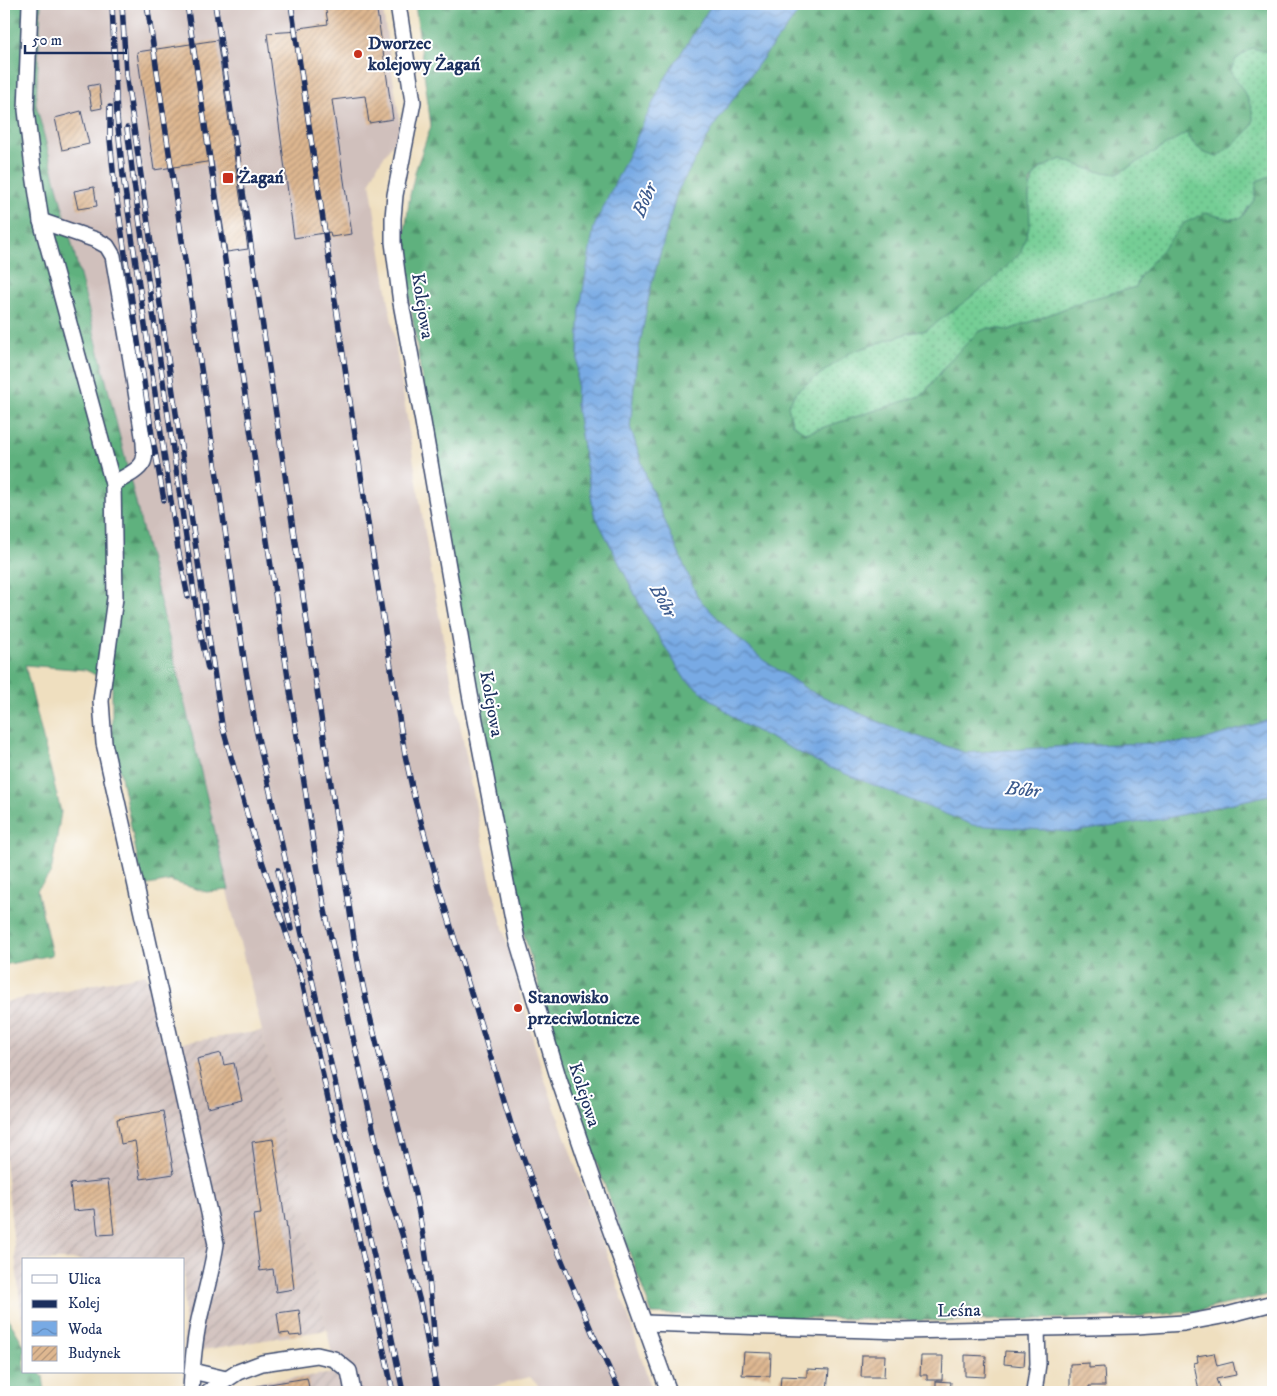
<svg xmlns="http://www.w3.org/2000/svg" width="1277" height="1396" font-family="'IM FELL DW Pica',serif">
  <defs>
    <pattern id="industrial-furrows" width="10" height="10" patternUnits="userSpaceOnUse" patternTransform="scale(1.25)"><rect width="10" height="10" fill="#d0c0bc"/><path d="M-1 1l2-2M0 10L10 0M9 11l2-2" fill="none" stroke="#b2a5a4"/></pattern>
    <pattern id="grass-dots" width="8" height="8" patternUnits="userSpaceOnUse" patternTransform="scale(1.25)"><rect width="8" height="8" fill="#74ce95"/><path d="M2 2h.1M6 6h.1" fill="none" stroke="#5ea87d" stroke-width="1.8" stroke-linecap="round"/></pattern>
    <pattern id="forest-firs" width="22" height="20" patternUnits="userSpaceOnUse" patternTransform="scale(1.25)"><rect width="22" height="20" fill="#5fb17e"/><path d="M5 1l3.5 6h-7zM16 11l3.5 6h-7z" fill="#4e906a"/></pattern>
    <pattern id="water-waves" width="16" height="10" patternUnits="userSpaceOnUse" patternTransform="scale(1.25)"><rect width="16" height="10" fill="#78aae4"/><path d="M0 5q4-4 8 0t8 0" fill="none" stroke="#628bbc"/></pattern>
    <pattern id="building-hatch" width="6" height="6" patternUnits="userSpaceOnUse" patternTransform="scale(1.25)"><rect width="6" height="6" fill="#deb790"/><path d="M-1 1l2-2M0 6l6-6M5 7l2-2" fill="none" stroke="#b39579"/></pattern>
  </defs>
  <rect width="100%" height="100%" fill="#fff"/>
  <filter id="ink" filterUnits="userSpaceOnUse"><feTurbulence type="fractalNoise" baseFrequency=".02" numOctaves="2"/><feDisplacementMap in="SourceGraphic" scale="10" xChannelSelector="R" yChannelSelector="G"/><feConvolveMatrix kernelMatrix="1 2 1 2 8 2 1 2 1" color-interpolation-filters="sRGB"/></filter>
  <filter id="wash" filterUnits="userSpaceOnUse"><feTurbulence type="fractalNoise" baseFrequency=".0096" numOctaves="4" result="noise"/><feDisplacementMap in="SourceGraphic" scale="20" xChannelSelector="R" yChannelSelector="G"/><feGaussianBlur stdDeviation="1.12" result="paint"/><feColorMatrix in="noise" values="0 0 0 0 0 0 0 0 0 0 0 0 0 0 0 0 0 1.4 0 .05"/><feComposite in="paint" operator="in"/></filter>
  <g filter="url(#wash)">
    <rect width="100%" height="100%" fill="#efdfbf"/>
    <g fill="url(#industrial-furrows)">
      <polygon points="146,974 165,1045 262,1031 327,1330 184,1353 184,1260 24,1260 24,1339 4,1152 4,1002"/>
      <polygon points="335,1373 339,1392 231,1392 240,1384"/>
    </g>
    <polygon fill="#d0c0bc" points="36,4 382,4 401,131 378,165 370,182 433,584 489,874 521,997 544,1077 626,1309 652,1392 544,1392 530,1377 473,1392 339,1392 327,1330 262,1031 33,116"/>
    <path fill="url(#grass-dots)" stroke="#487e7a" d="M 1252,48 L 1273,53 L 1273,175 L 1257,181 L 1254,200 L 1241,218 L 1228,219 L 1206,213 L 1158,255 L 1140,276 L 1136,287 L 1087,300 L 1009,330 L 989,328 L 978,332 L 951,359 L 923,395 L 806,433 L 792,424 L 788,405 L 798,390 L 851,352 L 909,333 L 927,330 L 1029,197 C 1032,170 1038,169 1061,159 L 1095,171 L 1117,174 L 1186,132 L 1194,144 L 1240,86 L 1230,72 L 1236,59 Z"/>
    <g fill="url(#forest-firs)" stroke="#3d706e">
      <polygon points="4,4 41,4 36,104 85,295 171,646 229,890 206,892 170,881 143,886 112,732 112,684 86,670 25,665 61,812 51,873 37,890 52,955 4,965"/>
      <polygon points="415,4 712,4 663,82 580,309 576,404 594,513 646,616 685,679 743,724 826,766 1162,819 1273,794 1273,1294 1197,1311 1133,1317 948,1321 652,1314 569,1088 524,935 475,706 427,415 405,266 404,239 410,195 416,169 431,126"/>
      <path d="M 805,4 L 1273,4 L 1273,53 L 1252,48 L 1236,59 L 1230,72 C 1239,83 1258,110 1252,125 C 1248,135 1225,150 1217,157 L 1204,153 L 1194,144 L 1186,133 L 1117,174 L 1095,171 L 1061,159 L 1039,169 L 1030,182 L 1029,197 L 1030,224 L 1021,252 L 991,282 L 927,330 L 909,333 L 851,352 L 798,390 L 788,405 L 792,424 L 806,433 L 923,395 L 951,359 L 978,332 L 988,328 L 1009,330 L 1087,300 L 1136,287 L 1140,276 L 1184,223 L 1206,213 L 1228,219 L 1241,218 L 1254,200 L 1257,181 L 1273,175 L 1273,719 L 1197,742 L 1086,745 L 966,753 L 890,727 L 808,690 L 763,660 L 729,630 L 698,598 L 648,482 L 630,427 L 636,365 L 650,290 L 677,192 L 715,124 L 765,55 Z"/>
      <polygon points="4,1312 24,1345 24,1372 40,1372 43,1376 45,1392 4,1392"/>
    </g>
    <polygon fill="url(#water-waves)" stroke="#4a6ca1" points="712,4 805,4 765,55 715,124 677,192 650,290 636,365 630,427 648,482 698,598 729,630 763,660 808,690 890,727 966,753 1086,745 1197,742 1273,719 1273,794 1162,819 1073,832 973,825 826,766 743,724 685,679 646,616 594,513 576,404 580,309 594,227 663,82"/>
    <g id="blocks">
      <g fill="url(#building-hatch)">
        <polygon points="325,4 376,4 393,119 369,123 365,96 332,100 352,234 331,237 330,232 294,238 267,33 300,31 299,28 328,24"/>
        <polygon points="217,40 248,249 227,252 213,161 154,170 137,52"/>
        <polygon points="99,84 102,108 92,110 88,86"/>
        <polygon points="81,111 89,144 62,150 55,118"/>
        <polygon points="94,187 97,206 78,209 74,191"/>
        <polygon points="221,1053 224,1065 234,1063 242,1100 208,1108 197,1059"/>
        <polygon points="163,1111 174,1174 141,1179 135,1141 121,1144 117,1119"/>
        <polygon points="273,1139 285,1221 286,1221 294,1289 276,1292 273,1269 260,1271 253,1215 261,1214 252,1142"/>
        <polygon points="108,1180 114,1234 98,1235 95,1209 73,1211 70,1184"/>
        <polygon points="299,1310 302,1335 290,1336 289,1333 280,1334 277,1313"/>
        <polygon points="1005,1351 1025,1352 1024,1366 1004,1364"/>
        <polygon points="744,1352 771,1353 770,1376 742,1375"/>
        <polygon points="1214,1353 1217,1366 1233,1362 1236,1375 1216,1379 1221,1392 1199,1392 1194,1363 1198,1362 1197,1356"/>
        <polygon points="862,1355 885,1355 884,1377 861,1377"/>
        <polygon points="965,1355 986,1356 985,1377 965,1376"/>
        <polygon points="921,1356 943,1356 942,1380 927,1380 927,1375 920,1375"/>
        <polygon points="1089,1363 1089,1368 1104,1367 1105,1386 1089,1386 1089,1392 1070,1392 1070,1364"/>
        <polygon points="807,1369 829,1370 827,1391 780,1389 781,1376 807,1377"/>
        <polygon points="307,1378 310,1392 258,1392 257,1386"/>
        <polygon points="936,1381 951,1382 950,1392 936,1392"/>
      </g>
    </g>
  </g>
  <g filter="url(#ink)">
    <use href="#blocks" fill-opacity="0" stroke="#3b496d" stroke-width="1"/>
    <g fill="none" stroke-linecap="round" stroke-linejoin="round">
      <g stroke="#3b496d" stroke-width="18">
        <g id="minor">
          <path d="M 30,4 L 26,110 L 33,168 L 41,221 L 113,484 L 115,598 L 101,701 L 104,743 L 216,1244 C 212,1270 205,1294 199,1320 C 194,1343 192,1368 191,1392"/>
          <polyline points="398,4 413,102 395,195 393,218 393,242 401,303 423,422 470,694 517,940 559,1080 609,1226 669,1392"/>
          <path d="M 41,221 L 96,240 L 107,246 L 113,256 L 131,360 L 144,442 C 144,449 146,456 143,462 C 138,472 122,478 113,484"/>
          <polyline points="644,1323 903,1331 1136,1326 1184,1323 1227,1315 1273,1303"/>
          <polyline points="192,1371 226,1379"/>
          <polyline points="208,1392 238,1372 262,1363 317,1355 334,1359 349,1371 353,1392"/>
          <polyline points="1034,1392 1038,1364 1037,1328"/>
        </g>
      </g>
      <use href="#minor" stroke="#fff" stroke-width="15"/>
      <g stroke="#1b2f5e" stroke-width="5.5">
        <g id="rail">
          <polyline points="112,4 117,117 123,176 178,549 188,597"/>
          <polyline points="122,4 126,74 222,725 251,828 302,980"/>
          <polyline points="147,4 245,665 256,729 384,1301 403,1392"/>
          <polyline points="187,4 255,462 313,841 324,906 386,1187 402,1234 420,1302 437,1392"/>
          <path d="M 215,4 L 354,939 C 369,1030 399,1118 418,1208 C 427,1254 432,1301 435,1347"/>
          <polyline points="291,4 371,543 405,755 414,796 440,891 511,1124 555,1244 592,1332 620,1392"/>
          <polyline points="110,107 110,139 114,180 152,435 164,500"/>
          <polyline points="127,128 133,177 199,626 208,669"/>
          <polyline points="278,870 291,929"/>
          <polyline points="300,972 393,1392"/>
        </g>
      </g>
      <use href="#rail" stroke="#fff" stroke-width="4" stroke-dasharray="11" stroke-linecap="butt"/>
    </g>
  </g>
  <g fill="#c8321e" stroke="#fff" stroke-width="2">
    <circle cx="358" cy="54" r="5"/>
    <rect x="222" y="172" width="12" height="12" rx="2.5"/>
    <circle cx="518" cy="1008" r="5"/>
  </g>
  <g text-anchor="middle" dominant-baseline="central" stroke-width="4" stroke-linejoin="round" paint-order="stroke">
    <g font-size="18" font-weight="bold" fill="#1b2f5e" stroke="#fff" text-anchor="start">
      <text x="368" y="44">Dworzec<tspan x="368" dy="21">kolejowy Żagań</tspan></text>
      <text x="239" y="178">Żagań</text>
      <text x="528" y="998">Stanowisko<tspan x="528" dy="21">przeciwlotnicze</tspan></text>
    </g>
    <g font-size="18" fill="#1b2f5e" stroke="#fff">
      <text transform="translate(422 306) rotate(81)">Kolejowa</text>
      <text transform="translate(491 704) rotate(80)">Kolejowa</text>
      <text transform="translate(584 1095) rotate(72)">Kolejowa</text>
      <text transform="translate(959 1311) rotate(-1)">Leśna</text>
    </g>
    <g font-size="19" font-style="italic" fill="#3c5a8d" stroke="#fff">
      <text transform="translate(645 200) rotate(-67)">Bóbr</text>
      <text transform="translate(663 601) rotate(62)">Bóbr</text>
      <text transform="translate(1023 790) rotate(6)">Bóbr</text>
    </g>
  </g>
  <rect width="1277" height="1396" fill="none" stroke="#fff" stroke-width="20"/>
  <rect x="22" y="1258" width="162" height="115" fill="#ffffff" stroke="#a4acbf"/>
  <rect x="32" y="1275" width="25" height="8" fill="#ffffff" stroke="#a4acbf"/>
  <text x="68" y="1284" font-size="15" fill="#1b2f5e">Ulica</text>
  <rect x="32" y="1300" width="25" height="8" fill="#1b2f5e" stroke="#a4acbf"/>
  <text x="68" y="1308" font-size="15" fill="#1b2f5e">Kolej</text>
  <rect x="32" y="1321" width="25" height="15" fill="url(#water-waves)" stroke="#a4acbf"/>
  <text x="68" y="1334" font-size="15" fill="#1b2f5e">Woda</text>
  <rect x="32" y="1346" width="25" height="15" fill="url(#building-hatch)" stroke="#a4acbf"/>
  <text x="68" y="1358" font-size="15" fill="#1b2f5e">Budynek</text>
  <path d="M25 45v8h101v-8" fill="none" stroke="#1b2f5e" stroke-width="2.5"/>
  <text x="32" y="45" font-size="15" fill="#1b2f5e" stroke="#ffffff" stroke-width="4" paint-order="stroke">50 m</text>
</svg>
